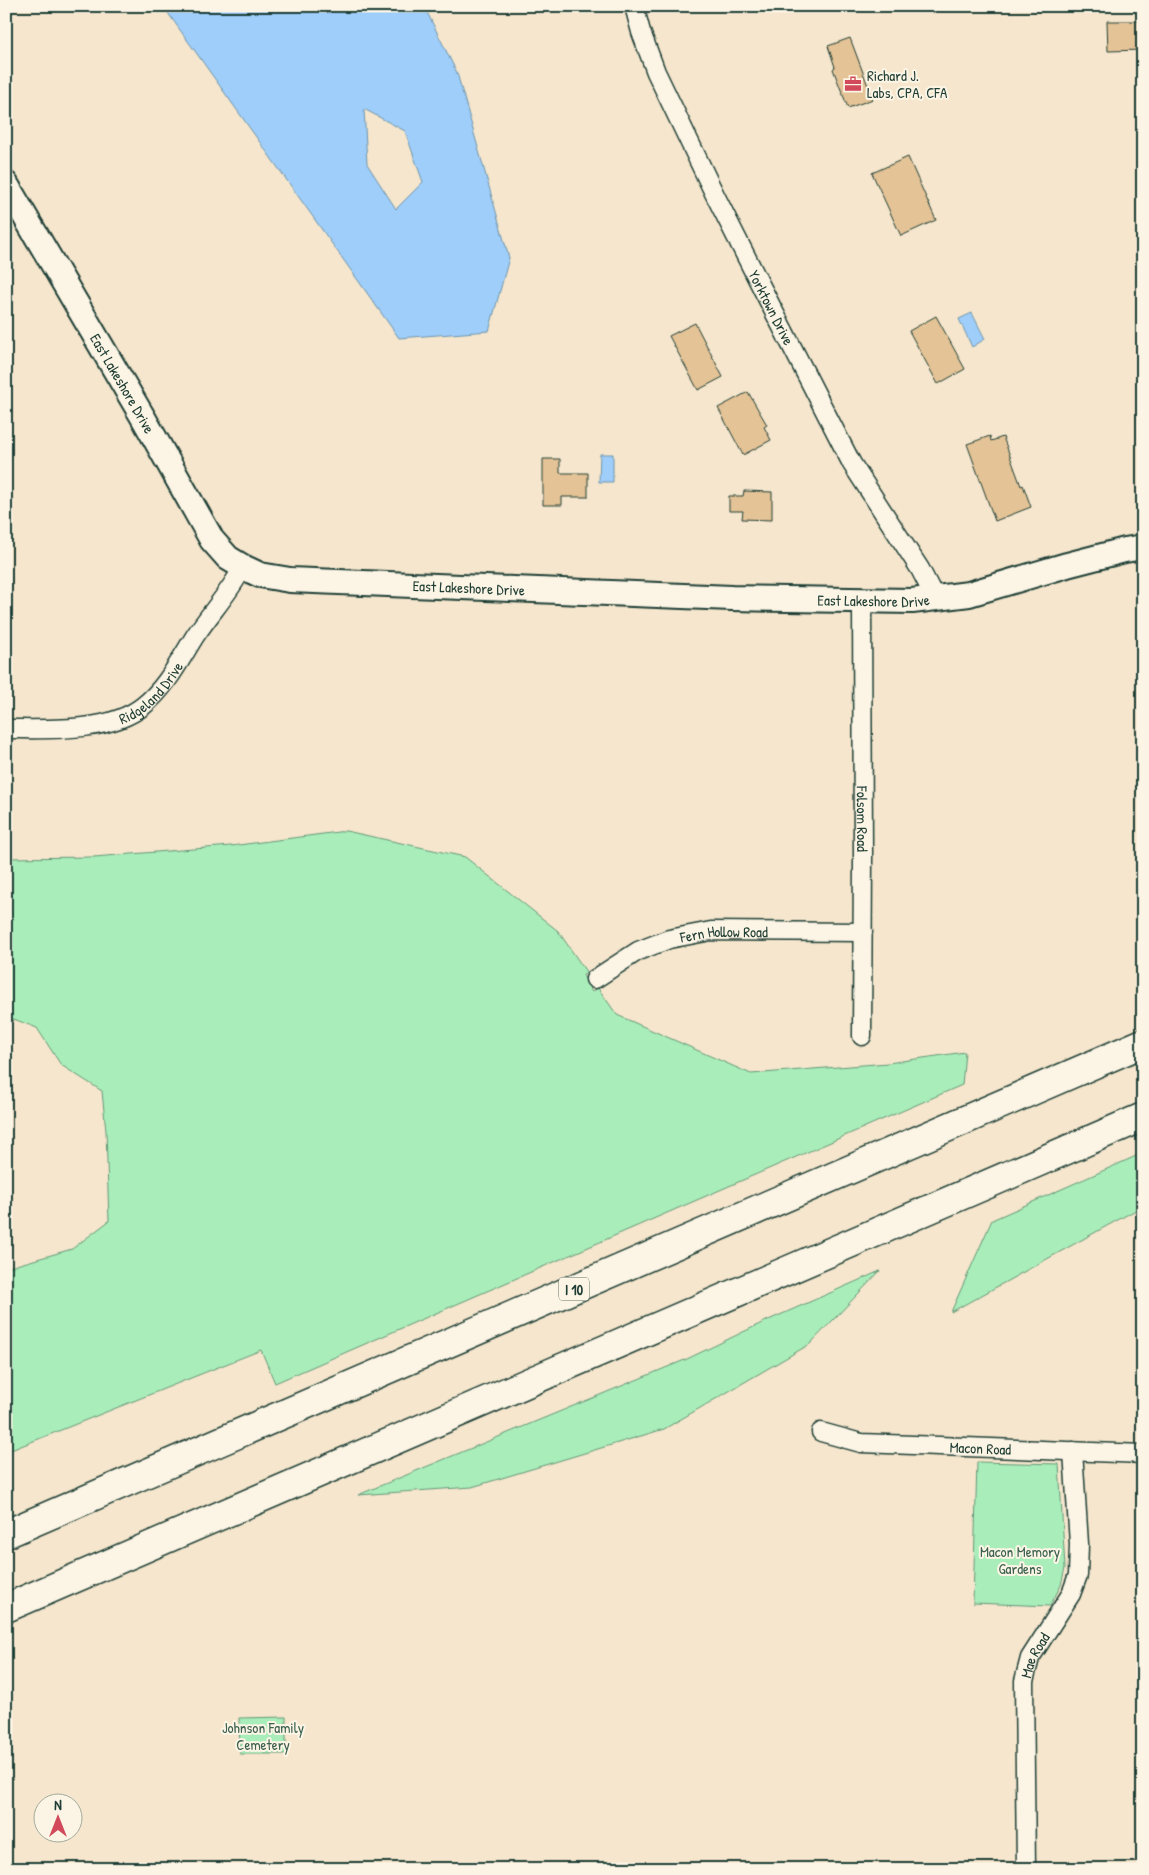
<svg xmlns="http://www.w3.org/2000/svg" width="1149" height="1875" font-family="'Patrick Hand',sans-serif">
  <rect width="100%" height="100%" fill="#f5e6cd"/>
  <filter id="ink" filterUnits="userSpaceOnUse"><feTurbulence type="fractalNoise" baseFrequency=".02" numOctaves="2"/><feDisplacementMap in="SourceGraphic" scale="10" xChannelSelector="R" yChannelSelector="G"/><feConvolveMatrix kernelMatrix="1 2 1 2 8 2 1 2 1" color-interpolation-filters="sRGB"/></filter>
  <g filter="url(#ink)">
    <g fill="#a9eeba" stroke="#649677">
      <polygon points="346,831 465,857 558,931 587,973 583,975 592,992 598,988 617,1015 751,1074 888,1063 965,1052 962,1085 275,1383 261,1350 6,1452 6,1268 72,1249 109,1221 106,1131 102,1091 61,1065 37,1028 6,1016 6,858 94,857 231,846"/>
      <polygon points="1143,1153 1143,1206 951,1312 992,1220"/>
      <polygon points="880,1271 810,1344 664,1429 472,1487 358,1495 687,1359 764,1322"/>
      <polygon points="977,1462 1059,1464 1065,1568 1061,1585 1050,1606 973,1603"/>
      <polygon points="286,1717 286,1754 240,1754 239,1718"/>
    </g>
    <g fill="#9fcefb" stroke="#6c94ab" fill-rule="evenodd">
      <path d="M 163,6 L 424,6 L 457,73 L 509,258 L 489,331 L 399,338 ZM 364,109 L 405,131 L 423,182 L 396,209 L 367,164 Z"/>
      <polygon points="972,313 985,339 972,347 959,319"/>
      <polygon points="600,454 613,454 613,482 599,482"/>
    </g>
    <g fill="#e4c396" stroke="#1f3d34">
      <polygon points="1107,21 1143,21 1143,50 1108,51"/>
      <polygon points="850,38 873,99 848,108 833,69 835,67 828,46"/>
      <polygon points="908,157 936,220 901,236 872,173"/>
      <polygon points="936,316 965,369 938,384 909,331"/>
      <polygon points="695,323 723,377 698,390 669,336"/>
      <polygon points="748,392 767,425 764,427 771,440 743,455 718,408"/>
      <polygon points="990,436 991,441 1003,437 1021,486 1023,485 1031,507 995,521 967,444"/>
      <polygon points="543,459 560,459 560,473 588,473 588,497 562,497 562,505 543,505"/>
      <polygon points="744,491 772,492 772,520 742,519 743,511 729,511 729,496 743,496"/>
    </g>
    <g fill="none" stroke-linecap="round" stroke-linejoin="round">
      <g stroke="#1f3d34" stroke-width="21">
        <g id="street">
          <path id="s1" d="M 634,6 L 641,32 L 656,72 L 715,195 L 767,298 L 852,464 L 920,569 L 935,598"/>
          <path id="s2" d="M 862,601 L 863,857 L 862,1036"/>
          <path id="s3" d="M 6,729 C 48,729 109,733 143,706 C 166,688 180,660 195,636 C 211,612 230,592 243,567"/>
          <path id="s4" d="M 595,979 L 638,951 L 669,939 L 711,931 L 863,932"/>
          <path id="s5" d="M 821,1432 L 861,1443 L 1143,1454"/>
          <path id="s6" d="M 1026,1869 L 1024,1681 L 1030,1658 L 1071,1594 L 1078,1575 L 1079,1544 L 1073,1451"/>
        </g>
      </g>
      <g stroke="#1f3d34" stroke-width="28">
        <g id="secondary">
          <path id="s7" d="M 6,184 L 144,419 L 212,540 L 228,558 L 243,567 L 260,575 L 290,580 L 732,598 L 912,601 L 969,594 L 1067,565 L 1125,550 L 1143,547"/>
        </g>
      </g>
      <g stroke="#1f3d34" stroke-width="31">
        <g id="highway">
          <polyline points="6,1534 1143,1043"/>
          <polyline points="6,1608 1143,1117"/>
        </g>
      </g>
      <use href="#street" stroke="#fcf5e5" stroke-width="18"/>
      <use href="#secondary" stroke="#fcf5e5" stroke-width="24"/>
      <use href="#highway" stroke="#fcf5e5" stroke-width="28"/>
    </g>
  </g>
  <defs>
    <g id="office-bare" transform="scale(1.35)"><path d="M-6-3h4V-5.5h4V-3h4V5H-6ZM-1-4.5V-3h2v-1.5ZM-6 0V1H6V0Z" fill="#d1495b" stroke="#fcf5e5" stroke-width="2.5" paint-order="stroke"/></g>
  </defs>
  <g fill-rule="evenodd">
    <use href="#office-bare" x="853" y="84"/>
  </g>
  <g text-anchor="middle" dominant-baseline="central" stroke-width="4" stroke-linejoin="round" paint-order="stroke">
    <rect fill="#fcf5e5" stroke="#617469" stroke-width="1" x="559" y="1277.5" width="30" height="23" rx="4"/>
    <g font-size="14" font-weight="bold" fill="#1f3d34">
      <text x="574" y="1289">I 10</text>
    </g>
    <g font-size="15" fill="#1f3d34" stroke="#fcf5e5" text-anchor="start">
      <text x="867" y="75">Richard J.<tspan x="867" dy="17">Labs, CPA, CFA</tspan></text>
    </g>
    <g font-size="15" fill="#1f3d34" stroke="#fcf5e5">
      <text stroke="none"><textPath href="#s1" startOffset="332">Yorktown Drive</textPath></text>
      <text stroke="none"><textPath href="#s7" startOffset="231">East Lakeshore Drive</textPath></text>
      <text stroke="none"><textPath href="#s7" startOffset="681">East Lakeshore Drive</textPath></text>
      <text stroke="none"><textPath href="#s7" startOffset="1086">East Lakeshore Drive</textPath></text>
      <text stroke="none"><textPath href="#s3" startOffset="156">Ridgeland Drive</textPath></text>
      <text stroke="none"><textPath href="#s2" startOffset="218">Folsom Road</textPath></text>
      <text stroke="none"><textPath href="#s4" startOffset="140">Fern Hollow Road</textPath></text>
      <text stroke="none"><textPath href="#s5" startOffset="161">Macon Road</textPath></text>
      <text stroke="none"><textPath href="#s6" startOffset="216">Mae Road</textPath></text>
    </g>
    <g font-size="15" fill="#3b604f" stroke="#fcf5e5">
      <text x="1020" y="1551">Macon Memory<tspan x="1020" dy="17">Gardens</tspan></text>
      <text x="263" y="1727">Johnson Family<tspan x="263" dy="17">Cemetery</tspan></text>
    </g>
  </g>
  <rect width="1149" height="1875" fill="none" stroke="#fcf5e5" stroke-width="25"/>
  <rect x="12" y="12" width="1124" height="1850" fill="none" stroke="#1f3d34" stroke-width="2" filter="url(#ink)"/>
  <g transform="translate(58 1818)"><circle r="24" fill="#fcf5e5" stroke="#a4ab9e"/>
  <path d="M0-4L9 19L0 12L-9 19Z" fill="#d1495b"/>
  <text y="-8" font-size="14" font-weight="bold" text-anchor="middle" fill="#1f3d34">N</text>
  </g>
</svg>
